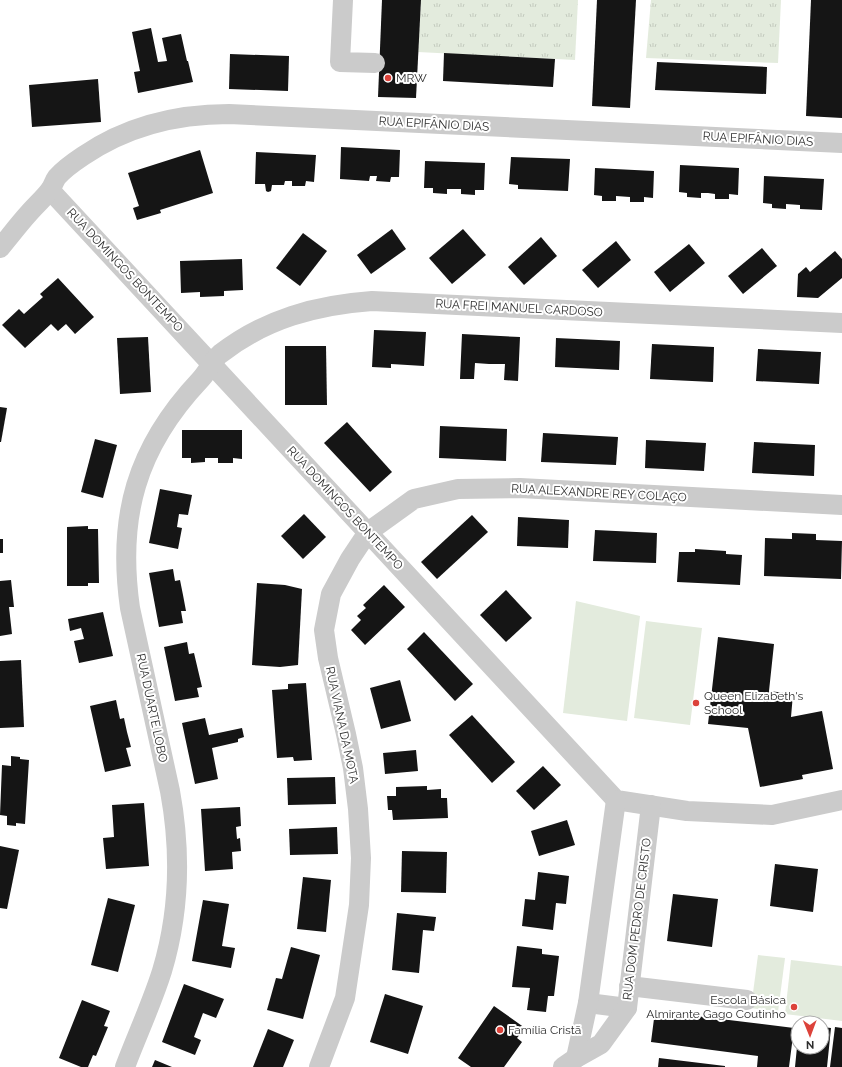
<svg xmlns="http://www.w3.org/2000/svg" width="842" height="1067" font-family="Raleway,sans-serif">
  <defs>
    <pattern id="grass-tufts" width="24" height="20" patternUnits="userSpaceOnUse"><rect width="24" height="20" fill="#e3ebdd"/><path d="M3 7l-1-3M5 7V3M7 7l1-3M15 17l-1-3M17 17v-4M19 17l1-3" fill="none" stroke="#c3cabe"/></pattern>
  </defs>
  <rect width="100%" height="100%" fill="#fff"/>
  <g fill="url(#grass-tufts)">
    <polygon points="421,0 578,0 575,60 418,52"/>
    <polygon points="651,0 781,0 778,63 646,58"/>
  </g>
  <g fill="#e3ebdd">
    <polygon points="576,601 640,616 627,721 563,713"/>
    <polygon points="646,621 702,628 690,725 634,718"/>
    <polygon points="758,955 785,958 778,1012 751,1008"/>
    <polygon points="791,960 842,966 842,1021 785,1014"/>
  </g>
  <g fill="#151515">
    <polygon points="382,0 421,0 416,98 378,97"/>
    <polygon points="597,0 636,0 630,108 592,106"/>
    <polygon points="811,0 842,0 842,118 806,116"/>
    <polygon points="151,28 158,62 167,61 162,38 181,34 187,61 188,61 193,82 138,93 134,72 140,71 132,32"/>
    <polygon points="444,53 555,59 553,87 443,81"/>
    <polygon points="230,54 289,56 288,91 229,89"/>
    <polygon points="657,62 767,67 766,94 655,90"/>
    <polygon points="98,79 101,122 32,127 29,85"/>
    <polygon points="341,147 400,150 399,177 391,177 390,182 376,181 377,176 370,176 369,181 340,179"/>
    <polygon points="200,150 213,193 160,210 161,213 137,220 133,208 139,206 128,173"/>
    <polygon points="256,152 316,155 314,182 306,181 305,186 292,186 292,181 285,181 284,185 272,185 271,191 268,192 266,191 265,184 255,184"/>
    <polygon points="511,157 570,159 568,191 518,189 518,185 509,184"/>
    <polygon points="425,161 485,163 484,190 475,190 475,195 461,194 461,189 447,189 447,194 433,193 433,188 424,188"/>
    <polygon points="680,165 739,168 738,195 729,194 729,199 715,199 715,194 708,193 701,193 701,198 687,197 687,193 679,192"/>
    <polygon points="595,168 654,171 653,198 644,197 644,202 630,202 630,197 616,196 616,201 602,201 602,196 594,195"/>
    <polygon points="764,176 824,179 822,210 800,209 800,205 786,204 786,209 772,208 772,204 763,203"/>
    <polygon points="392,229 406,249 371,274 357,255"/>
    <polygon points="463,229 486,255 452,284 429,258"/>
    <polygon points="303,233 327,251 300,286 276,268"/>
    <polygon points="541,237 557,256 524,285 508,267"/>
    <polygon points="616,241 631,260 598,288 582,270"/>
    <polygon points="689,244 705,263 670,292 654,272"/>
    <polygon points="762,248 777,266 743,294 728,276"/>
    <polygon points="835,251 842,259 842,278 818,298 797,297 798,274 806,267 810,272"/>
    <polygon points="242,259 243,290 224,291 224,296 200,297 200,292 181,293 180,261"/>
    <polygon points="58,278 94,317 75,334 66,324 58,331 51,324 25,348 2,325 19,309 24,314 43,297 40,294"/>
    <polygon points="374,330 426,332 424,366 391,364 391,368 372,367"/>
    <polygon points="462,334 520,337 518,381 504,380 505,364 489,364 475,363 474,379 460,379"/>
    <polygon points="148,337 151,392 120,394 117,338"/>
    <polygon points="556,338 620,341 619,370 555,367"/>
    <polygon points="652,344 714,347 713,382 650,379"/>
    <polygon points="285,346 326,346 327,405 285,405"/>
    <polygon points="758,349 821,352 819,384 756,381"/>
    <polygon points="0,407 7,408 1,442 0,442"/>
    <polygon points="347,422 392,472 370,492 324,443"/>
    <polygon points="440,426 507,429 506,461 439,458"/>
    <polygon points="182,430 242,430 242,459 233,458 233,463 218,463 218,458 205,458 205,462 191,463 191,458 182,458"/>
    <polygon points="543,433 618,437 616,465 541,462"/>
    <polygon points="95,439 117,445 103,498 81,492"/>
    <polygon points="646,440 706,443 704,471 645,468"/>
    <polygon points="754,442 815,445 814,476 752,473"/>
    <polygon points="160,489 192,495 188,515 179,514 177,527 182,528 178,549 149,543"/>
    <polygon points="304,514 326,537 303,559 281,536"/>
    <polygon points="472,515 488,532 437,579 421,562"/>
    <polygon points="518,517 569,520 568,548 517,546"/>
    <polygon points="88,526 88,529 98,529 99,583 88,583 88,586 67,586 67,527"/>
    <polygon points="595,530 657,533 656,563 593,561"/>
    <polygon points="792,533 816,534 816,540 842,541 841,579 764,576 765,538 792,539"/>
    <rect x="0" y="539" width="3" height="14"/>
    <polygon points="695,549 726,551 726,554 742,555 740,585 677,582 679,552 695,552"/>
    <polygon points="173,569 175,581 180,580 183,595 186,611 181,611 183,623 159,627 149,573"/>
    <polygon points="11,580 14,607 9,607 12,634 0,636 0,581"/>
    <polygon points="257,583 285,585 302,589 298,665 280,667 252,665"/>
    <polygon points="384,585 405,607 365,645 351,630 361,620 357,616 366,608 363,605"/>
    <polygon points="506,590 532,618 506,642 480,615"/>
    <polygon points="103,612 113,656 79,663 74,641 84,639 81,628 70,631 68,619"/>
    <polygon points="424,632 473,684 455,701 407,649"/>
    <polygon points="718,637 774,644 769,691 793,694 791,717 822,711 833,769 802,775 803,779 760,787 748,728 708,724"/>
    <polygon points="187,642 189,654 194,653 202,687 197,688 199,697 175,701 164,647"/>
    <polygon points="21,660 24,727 0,728 0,661"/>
    <polygon points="400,680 411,721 381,729 370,688"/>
    <polygon points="306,683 312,760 294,761 293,757 277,758 272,690 288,689 288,684"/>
    <polygon points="116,700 120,719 124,718 127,732 131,747 126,748 131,766 105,772 90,706"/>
    <polygon points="472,715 515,762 492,783 449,735"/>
    <polygon points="205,718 209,735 242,728 244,737 238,739 238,742 212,748 218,779 195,784 182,723"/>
    <polygon points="416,750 418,771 385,774 383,753"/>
    <polygon points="11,756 20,757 20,759 29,760 25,824 16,823 16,826 7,825 7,816 0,815 2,765 11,766"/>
    <polygon points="543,766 561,785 534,810 516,791"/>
    <polygon points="335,777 336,804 288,805 287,778"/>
    <polygon points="427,786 427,790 441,789 441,798 447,798 448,818 393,820 392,810 388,810 387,796 396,796 396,787"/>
    <polygon points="144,803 149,866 106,869 103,838 114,837 112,805"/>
    <polygon points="240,807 241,826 236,827 237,839 240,838 241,851 232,852 233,869 205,871 201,809"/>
    <polygon points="567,820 575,845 539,856 531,831"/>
    <polygon points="337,827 338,854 290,855 289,829"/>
    <polygon points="0,846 19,850 7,909 0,908"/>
    <polygon points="402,851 447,852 446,893 401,892"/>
    <polygon points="775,864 818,869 813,912 770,906"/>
    <polygon points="538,872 569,876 566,904 556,903 553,930 522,926 525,899 535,900"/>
    <polygon points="303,877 331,880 326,932 297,929"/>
    <polygon points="673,894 718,899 712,947 667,941"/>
    <polygon points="108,898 135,905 118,972 91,965"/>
    <polygon points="203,900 229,904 222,946 235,948 231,968 192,961"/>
    <polygon points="397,913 436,917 434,931 423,930 419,973 392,970"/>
    <polygon points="517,946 542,949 542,954 559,956 554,996 548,996 546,1012 527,1010 530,988 512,987"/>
    <polygon points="291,947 320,955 303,1019 267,1010 276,978 282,979"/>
    <polygon points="184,984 224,999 216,1018 203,1013 194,1037 201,1040 195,1055 162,1042"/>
    <polygon points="385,994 423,1006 408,1054 370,1042"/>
    <polygon points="82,1000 110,1011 104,1026 108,1027 96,1056 93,1055 88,1067 81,1067 59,1058"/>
    <polygon points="494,1006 525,1028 517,1038 522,1042 504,1067 471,1067 458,1058"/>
    <polygon points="655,1011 794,1028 789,1067 757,1067 758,1056 651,1042"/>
    <polygon points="822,1027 831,1028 827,1067 795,1067 797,1047 822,1047"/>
    <polygon points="835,1027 842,1028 842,1067 830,1067"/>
    <polygon points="268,1029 294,1040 283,1067 253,1067"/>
    <polygon points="659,1058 725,1066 725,1067 658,1067"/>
    <polygon points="155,1060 172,1067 152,1067"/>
  </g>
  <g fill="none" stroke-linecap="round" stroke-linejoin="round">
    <g stroke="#cbcbcb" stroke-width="20">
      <polyline points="343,0 340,62 375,63"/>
      <polyline points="50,190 616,800 687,811 772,815 842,800"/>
      <path d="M 0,248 C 10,236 19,224 29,213 C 36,205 44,198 50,190 C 53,186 54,181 57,177 C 64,169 74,162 83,156 C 127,126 176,114 229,114 L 842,143"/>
      <polyline points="629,986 747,1000"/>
      <polyline points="588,1003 627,1008"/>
      <polyline points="576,1058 588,1003 616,800"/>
      <path d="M 125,1067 C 137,1035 152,1003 162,971 C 180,911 181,851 170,791 L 130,608 C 117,517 136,448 200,380 C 207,373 213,360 220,354 C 265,319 316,305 372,301 L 842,323"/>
      <polyline points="319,1067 345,998 359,905 361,858 358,809 353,768 346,734 328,658 324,630 331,594 350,559 368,532 414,499 458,489 520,488 842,505"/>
      <polyline points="563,1067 576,1058 601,1044 627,1008 651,805"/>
    </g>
  </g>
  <g fill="#dc423a" stroke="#fff" stroke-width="1.5">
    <circle cx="388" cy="78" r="4"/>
    <circle cx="696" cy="703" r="4"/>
    <circle cx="794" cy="1007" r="4"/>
    <circle cx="500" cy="1030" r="4"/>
  </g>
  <g text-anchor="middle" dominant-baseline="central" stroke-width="4" stroke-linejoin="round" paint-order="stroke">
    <g font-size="12" fill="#2e2e2e" stroke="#fff" text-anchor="start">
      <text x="396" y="78">MRW</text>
      <text x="704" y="696">Queen Elizabeth's<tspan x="704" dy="14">School</tspan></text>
      <text x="786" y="1000" text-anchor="end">Escola Básica<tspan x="786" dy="14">Almirante Gago Coutinho</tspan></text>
      <text x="508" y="1030">Família Cristã</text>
    </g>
    <g font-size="12" fill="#2e2e2e" stroke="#fff">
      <text transform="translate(434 124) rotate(3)">RUA EPIFÂNIO DIAS</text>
      <text transform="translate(758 139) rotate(3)">RUA EPIFÂNIO DIAS</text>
      <text transform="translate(125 270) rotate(47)">RUA DOMINGOS BONTEMPO</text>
      <text transform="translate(519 308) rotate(3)">RUA FREI MANUEL CARDOSO</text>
      <text transform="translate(599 493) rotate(3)">RUA ALEXANDRE REY COLAÇO</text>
      <text transform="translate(345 508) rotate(47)">RUA DOMINGOS BONTEMPO</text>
      <text transform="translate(152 708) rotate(78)">RUA DUARTE LOBO</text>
      <text transform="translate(342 725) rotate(78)">RUA VIANA DA MOTA</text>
      <text transform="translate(637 919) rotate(-83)">RUA DOM PEDRO DE CRISTO</text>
    </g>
  </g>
  <g transform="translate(810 1035) rotate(179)"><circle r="19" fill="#ffffff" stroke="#ababab"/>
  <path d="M0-3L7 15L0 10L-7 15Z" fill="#dc423a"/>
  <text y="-6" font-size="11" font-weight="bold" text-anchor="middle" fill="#2e2e2e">N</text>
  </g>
</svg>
